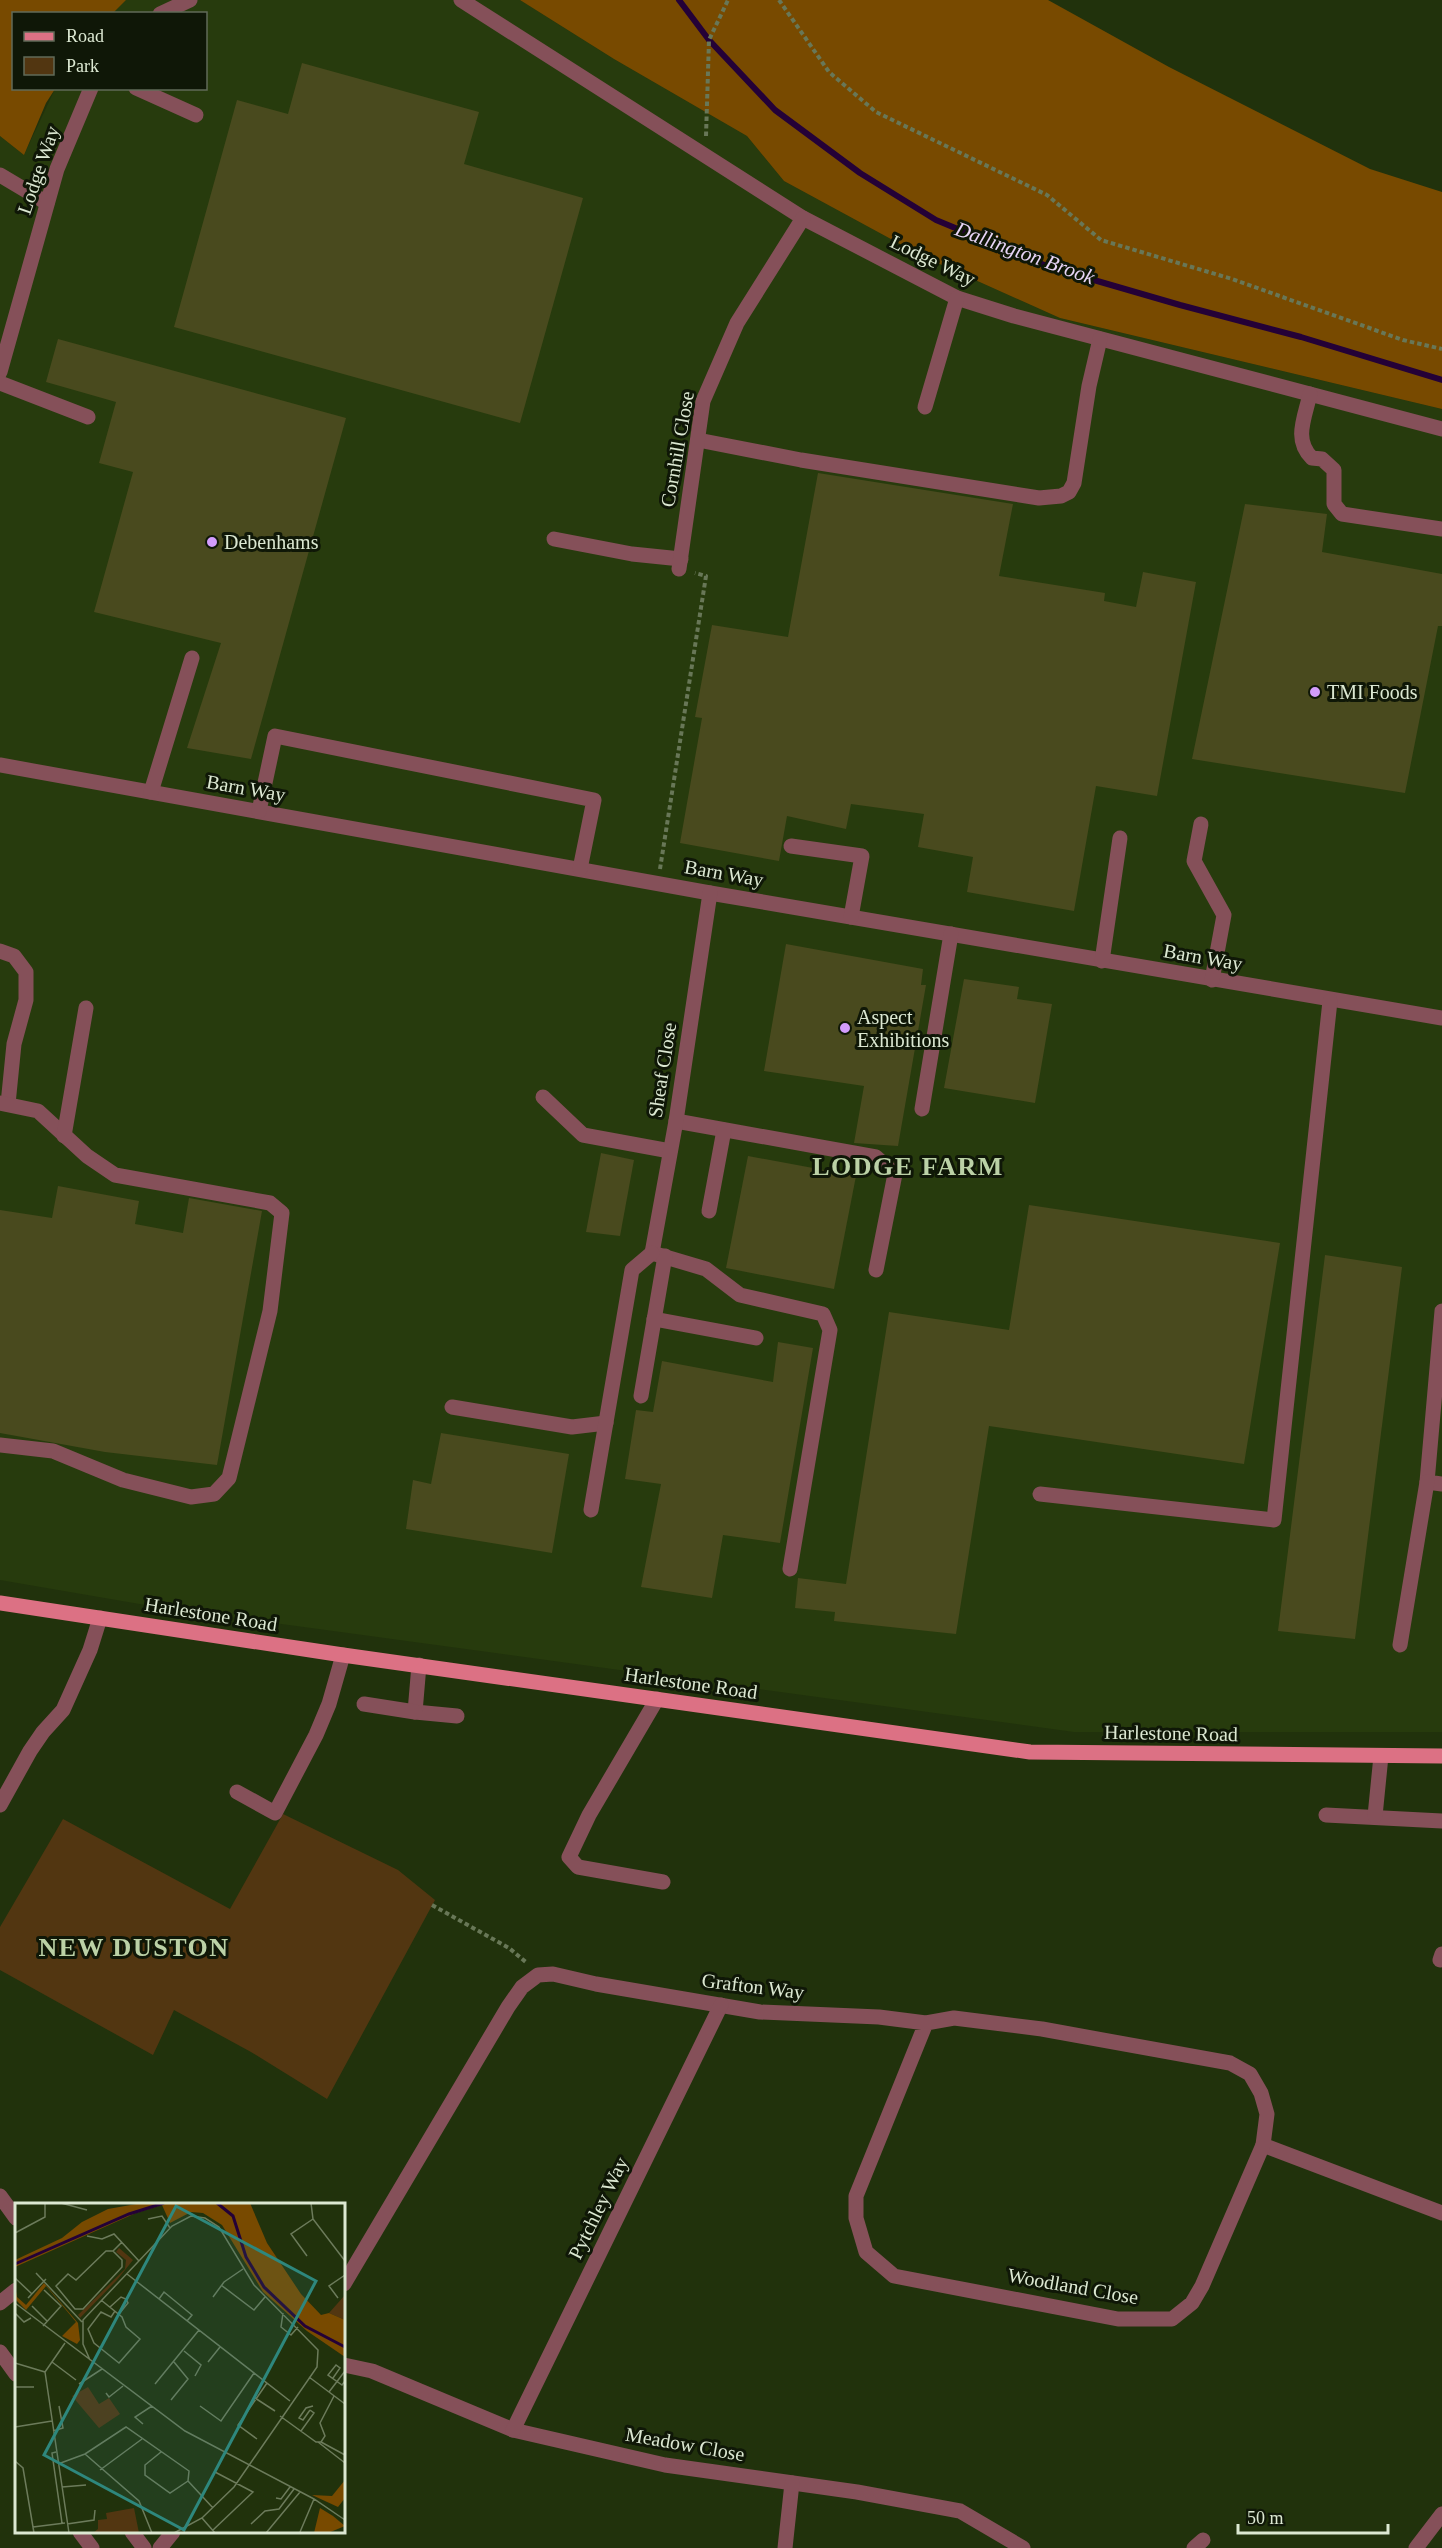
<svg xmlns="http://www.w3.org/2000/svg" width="1442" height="2548" font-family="Georgia,serif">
  <rect width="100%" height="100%" fill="#21320c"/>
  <polygon fill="#273b0d" points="126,0 520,0 614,59 747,136 784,181 924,257 1060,318 1442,409 1442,1732 1074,1732 157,1607 0,1580 0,136 24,155 55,89 206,88 206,14 113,13"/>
  <polygon fill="#523611" points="283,1814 398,1870 435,1900 327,2099 251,2052 174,2010 153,2055 0,1970 0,1927 63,1819 230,1909"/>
  <g fill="#784a00">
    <polygon points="0,0 126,0 113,13 14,14 14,88 55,89 46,103 24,155 0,136"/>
    <polygon points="520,0 1048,0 1169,67 1370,169 1442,192 1442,409 1060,318 924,257 784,181 747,136 614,59"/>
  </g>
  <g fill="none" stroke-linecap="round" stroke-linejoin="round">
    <polyline stroke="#240137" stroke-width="6" points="679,0 709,40 775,110 860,173 936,220 1049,267 1180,305 1301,337 1442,380"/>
  </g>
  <g fill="#494a1e">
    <polygon points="302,63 479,112 464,164 583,198 520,423 174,327 237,100 288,114"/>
    <polygon points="58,339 346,418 251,759 187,748 221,643 94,612 133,472 99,463 116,402 46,382"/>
    <polygon points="818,473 1013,504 999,576 1105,593 1104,601 1136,607 1143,572 1196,582 1157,796 1096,786 1074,911 967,892 973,857 918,847 924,814 851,804 846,829 787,816 779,861 680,843 702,718 695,717 712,625 788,637"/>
    <polygon points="1245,504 1327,514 1322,552 1442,574 1442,626 1438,626 1405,793 1192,759"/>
    <polygon points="786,944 923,969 921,985 926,985 898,1146 854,1143 864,1086 764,1071"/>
    <polygon points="964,979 1019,987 1017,999 1052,1004 1035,1103 944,1088"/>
    <polygon points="601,1153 634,1160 620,1236 586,1232"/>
    <polygon points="748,1156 856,1176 834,1289 726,1268"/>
    <polygon points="58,1186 139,1201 135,1224 183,1233 189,1198 262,1211 217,1465 105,1452 0,1433 0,1210 52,1218"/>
    <polygon points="1029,1205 1280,1243 1244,1464 989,1426 956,1634 834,1621 835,1612 795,1608 798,1578 846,1584 889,1312 1009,1330"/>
    <polygon points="1325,1255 1402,1267 1355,1639 1278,1631"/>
    <polygon points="778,1342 813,1348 780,1543 723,1535 712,1598 641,1587 661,1484 625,1479 636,1410 653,1412 662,1361 773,1382"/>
    <polygon points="441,1433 569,1454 552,1553 406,1529 413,1480 431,1484"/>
  </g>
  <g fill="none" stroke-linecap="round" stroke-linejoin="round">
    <g stroke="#687757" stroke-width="4" stroke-dasharray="4.5 3" stroke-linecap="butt">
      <polyline points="779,0 829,72 876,112 1047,195 1101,240 1232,279 1403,340 1442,349"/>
      <polyline points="706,136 709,40 728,0"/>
      <polyline points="660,869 706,576 695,573"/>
      <polyline points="432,1905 509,1948 527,1963"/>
    </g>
    <g stroke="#855059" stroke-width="15">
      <polyline points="461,0 803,218 957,298 1014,316 1442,429"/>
      <polyline points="160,14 190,0"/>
      <polyline points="136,88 196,115"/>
      <polyline points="0,175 47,203"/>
      <polyline points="0,372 57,169 91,88"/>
      <polyline points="0,383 88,417"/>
      <path d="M 1310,394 C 1305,417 1293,440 1312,458 L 1322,459 L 1334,470 L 1334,504 L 1342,514 L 1442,529"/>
      <polyline points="925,407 957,298"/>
      <polyline points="698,440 801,460 1039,498 1061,496 1069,492 1074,483 1089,386 1100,339"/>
      <polyline points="554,539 632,554 681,559"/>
      <polyline points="679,569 703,401 737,323 803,218"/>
      <polyline points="0,765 710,893 1442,1018"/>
      <polyline points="151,792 192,658"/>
      <polyline points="259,811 275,736 594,800 580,869"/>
      <polyline points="1201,824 1194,861 1224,915 1212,980"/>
      <polyline points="791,846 862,856 851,917"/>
      <polyline points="0,951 14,956 26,972 26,1000 14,1044 8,1104"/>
      <polyline points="1102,961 1120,838"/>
      <polyline points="543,1097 583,1135 670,1151"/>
      <polyline points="0,1103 38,1111 87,1156 115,1175 270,1203 282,1213 270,1311 229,1478 214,1494 191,1497 123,1480 53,1451 0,1445"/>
      <polyline points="922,1109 951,934"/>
      <polyline points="676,1121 876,1157 895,1174 876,1270"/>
      <polyline points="64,1136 86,1008"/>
      <polyline points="709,1211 724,1130"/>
      <polyline points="652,1253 706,1269 740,1295 823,1314 830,1330 790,1569"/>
      <polyline points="652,1253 676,1121 710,893"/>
      <polyline points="1442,1311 1427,1482 1442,1484"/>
      <polyline points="654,1319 756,1338"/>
      <polyline points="641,1396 665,1256"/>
      <polyline points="452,1407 572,1427 606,1423"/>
      <polyline points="1040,1494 1274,1520 1330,1001"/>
      <polyline points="591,1510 632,1270 652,1253"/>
      <polyline points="1400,1645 1427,1482"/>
      <polyline points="419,1665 415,1712 457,1716"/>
      <polyline points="657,1699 589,1815 569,1857 578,1867 663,1882"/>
      <polyline points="364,1704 415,1712"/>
      <polyline points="237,1792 275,1813 316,1735 329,1704 343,1655"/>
      <polyline points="0,1805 30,1751 43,1732 63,1710 90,1650 100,1618"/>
      <polyline points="1326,1815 1442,1821"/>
      <polyline points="1375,1816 1381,1756"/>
      <polyline points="1440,1960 1442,1954"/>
      <polyline points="1263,2145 1442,2213"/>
      <polyline points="0,2196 16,2218"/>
      <polyline points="344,2284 508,2007 522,1987 538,1975 553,1974 596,1984 760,2012 879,2017 926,2023 954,2018 1042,2029 1230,2063 1250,2074 1261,2093 1267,2114 1263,2145 1202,2286 1192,2303 1172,2319 1118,2319 894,2276 866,2252 856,2218 856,2196 926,2023"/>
      <polyline points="0,2303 16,2290"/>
      <polyline points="0,2352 16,2374"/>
      <polyline points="344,2365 372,2371 513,2430 665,2465 857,2492 960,2511 1023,2548"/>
      <polyline points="513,2430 721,2005"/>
      <polyline points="80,2532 92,2548"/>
      <polyline points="132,2532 144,2548"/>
      <polyline points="160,2548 173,2532"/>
      <polyline points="785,2548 792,2483"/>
      <polyline points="1194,2548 1203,2540"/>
      <polyline points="1416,2548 1442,2514"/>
    </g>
    <polyline stroke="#dc7184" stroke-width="15" points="0,1603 343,1655 1030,1752 1442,1756"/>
  </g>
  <g fill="#d39cfc" stroke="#0f1707" stroke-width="2">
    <circle cx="212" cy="542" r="6"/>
    <circle cx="1315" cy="692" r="6"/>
    <circle cx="845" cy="1028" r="6"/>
  </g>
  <g text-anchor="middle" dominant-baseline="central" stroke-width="6" stroke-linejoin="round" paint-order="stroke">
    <g font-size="20" fill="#dce8d2" stroke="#0f1707">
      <text transform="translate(38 170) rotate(-71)">Lodge Way</text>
      <text transform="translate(933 260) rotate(26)">Lodge Way</text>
      <text transform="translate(677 449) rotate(-80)">Cornhill Close</text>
      <text transform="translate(246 788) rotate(10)">Barn Way</text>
      <text transform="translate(724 873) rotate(10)">Barn Way</text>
      <text transform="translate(1203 957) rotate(10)">Barn Way</text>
      <text transform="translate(662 1070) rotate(-81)">Sheaf Close</text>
      <text transform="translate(211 1614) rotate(9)">Harlestone Road</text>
      <text transform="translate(691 1683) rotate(8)">Harlestone Road</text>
      <text transform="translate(1171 1733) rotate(1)">Harlestone Road</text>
      <text transform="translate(753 1986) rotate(7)">Grafton Way</text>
      <text transform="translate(598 2208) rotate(-64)">Pytchley Way</text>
      <text transform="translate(1073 2286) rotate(10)">Woodland Close</text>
      <text transform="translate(685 2444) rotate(10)">Meadow Close</text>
    </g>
    <g font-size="20" fill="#dce8d2" stroke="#0f1707" text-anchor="start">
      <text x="224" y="542">Debenhams</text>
      <text x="1327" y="692">TMI Foods</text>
      <text x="857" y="1017">Aspect<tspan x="857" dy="23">Exhibitions</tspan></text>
    </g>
    <g font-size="21" font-style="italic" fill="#e8d5f7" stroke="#0f1707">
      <text transform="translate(1025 253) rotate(20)">Dallington Brook</text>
    </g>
    <g font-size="26" font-weight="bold" letter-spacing="1.5" fill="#bbd1a6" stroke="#0f1707">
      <text x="908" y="1166">LODGE FARM</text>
      <text x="134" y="1947">NEW DUSTON</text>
    </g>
  </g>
  <g transform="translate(15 2203)">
    <rect width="330" height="330" fill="#21320c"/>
    <path d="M 104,45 L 118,57 L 102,77 L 65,115 L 63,112 L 110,66 L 111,57 L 101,49 ZM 330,92 L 330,117 L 314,110 ZM 73,184 L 84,201 L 94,195 L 105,211 L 84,225 L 57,193 ZM 119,305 L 124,330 L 78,330 L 83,326 L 83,317 L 92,316 L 91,310 Z" fill="#523611"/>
    <path d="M 127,0 L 235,0 L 252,40 L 286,91 L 306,112 L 314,110 L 330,117 L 330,154 L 292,128 L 248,89 L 207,22 L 188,10 L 176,9 L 155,20 L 147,2 L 121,10 L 0,64 L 0,57 L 47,35 L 67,19 L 93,6 ZM 29,80 L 63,120 L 65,137 L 62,141 L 47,133 L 61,119 L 31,83 L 11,107 L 0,96 L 0,83 L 2,94 L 11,102 ZM 330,277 L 330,295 L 323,304 L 297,292 L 317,293 ZM 305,305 L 318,313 L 330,323 L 313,330 L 299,330 Z" fill="#784a00"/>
    <path fill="none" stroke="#240137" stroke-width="3" d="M 202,0 L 218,13 L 231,54 L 249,84 L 290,123 L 330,144M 0,61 L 114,11 L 149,0"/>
    <path fill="none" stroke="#6c7b5b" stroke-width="1.5" d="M 46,0 L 72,7M 296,0 L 298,16 L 330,58M 133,16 L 147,13 L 155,25M 0,30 L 30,14 L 30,0M 72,33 L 87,36 L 99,31 L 124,58M 98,48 L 107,57 L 107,64 L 68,106 L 60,106 L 41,83 L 53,71 L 61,77 L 91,48 L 98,48 L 107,39M 292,53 L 276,31 L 298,16M 21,70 L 67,119M 112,71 L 275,198M 0,75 L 17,91M 206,82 L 239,107 L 250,94M 198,94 L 209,79 L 228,66M 13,95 L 31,76M 323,95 L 314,83 L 330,72M 144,96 L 149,89 L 177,112 L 172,118M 86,97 L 107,114 L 111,124 L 125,136 L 104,160 L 79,140 L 73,126 L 86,109 L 96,114 L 100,108M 0,100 L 170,228 L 299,296 L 330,317M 17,103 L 32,118M 95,104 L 106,94 L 111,96 L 113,100 L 104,111M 0,110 L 9,119 L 16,115M 268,110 L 266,124 L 276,132 L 283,124M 28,123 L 46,103 L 29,87M 169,148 L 186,162 L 180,173M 75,157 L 68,141 L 68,117 L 157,23 L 176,13 L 190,15 L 204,24 L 239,82 L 303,147 L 302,164 L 219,284 L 187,315 L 159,330M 37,159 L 61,177M 193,159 L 205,144M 0,160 L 30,169M 30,169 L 54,330M 30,169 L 50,140M 294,174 L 330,201M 318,175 L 325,165 L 321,162 L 313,172 L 327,182 L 330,178M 64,181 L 87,166M 140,181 L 184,127M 0,184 L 19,184M 314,189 L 330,168M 91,190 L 94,194 L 108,183M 240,195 L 260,208M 156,197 L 173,176 L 159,159M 185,203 L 206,218 L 239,170M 295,207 L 288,217 L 284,215 L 291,205 L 298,203M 265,213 L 301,239 L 306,239 L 310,233 L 305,220 L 319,193M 128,221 L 120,214 L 137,203M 0,224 L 37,218M 38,228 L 48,225 L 44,203M 286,228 L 299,210 L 295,207M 242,236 L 223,222 L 252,180M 303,239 L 330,260M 306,239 L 330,252M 41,249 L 37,250 L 47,320M 146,249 L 130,262 L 130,272 L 155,290 L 173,278M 70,251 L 124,298 L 137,330M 0,258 L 8,265 L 19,330M 43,261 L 70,251 L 111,224 L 174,268 L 173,278M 85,267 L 127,236M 173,278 L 198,305M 47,284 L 71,282M 261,295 L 266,296 L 275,284M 187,315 L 200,330M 52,321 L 79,317 L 80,307M 236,321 L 250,308 L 264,306 L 279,286M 18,324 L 50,320M 198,327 L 238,289 L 200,269M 285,329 L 299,296M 251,330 L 285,289"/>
    <path fill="#2e877d" fill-opacity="0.15" stroke="#2e877d" stroke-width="3" d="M 161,3 L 301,78 L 169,327 L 29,252 Z"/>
    <rect width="330" height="330" fill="none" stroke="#dce8d2" stroke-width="3"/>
  </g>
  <rect x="12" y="12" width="195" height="78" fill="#0f1707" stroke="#616b58" stroke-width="1.5"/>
  <rect x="24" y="32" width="30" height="9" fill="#dc7184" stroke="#616b58" stroke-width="1.5"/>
  <text x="66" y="42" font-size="18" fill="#dce8d2">Road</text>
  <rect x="24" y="57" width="30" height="18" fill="#523611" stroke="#616b58" stroke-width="1.5"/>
  <text x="66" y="72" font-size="18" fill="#dce8d2">Park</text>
  <path d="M1238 2524v9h150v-9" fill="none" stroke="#dce8d2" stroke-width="3"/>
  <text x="1247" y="2524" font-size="18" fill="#dce8d2" stroke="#0f1707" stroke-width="4.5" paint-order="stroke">50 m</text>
</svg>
